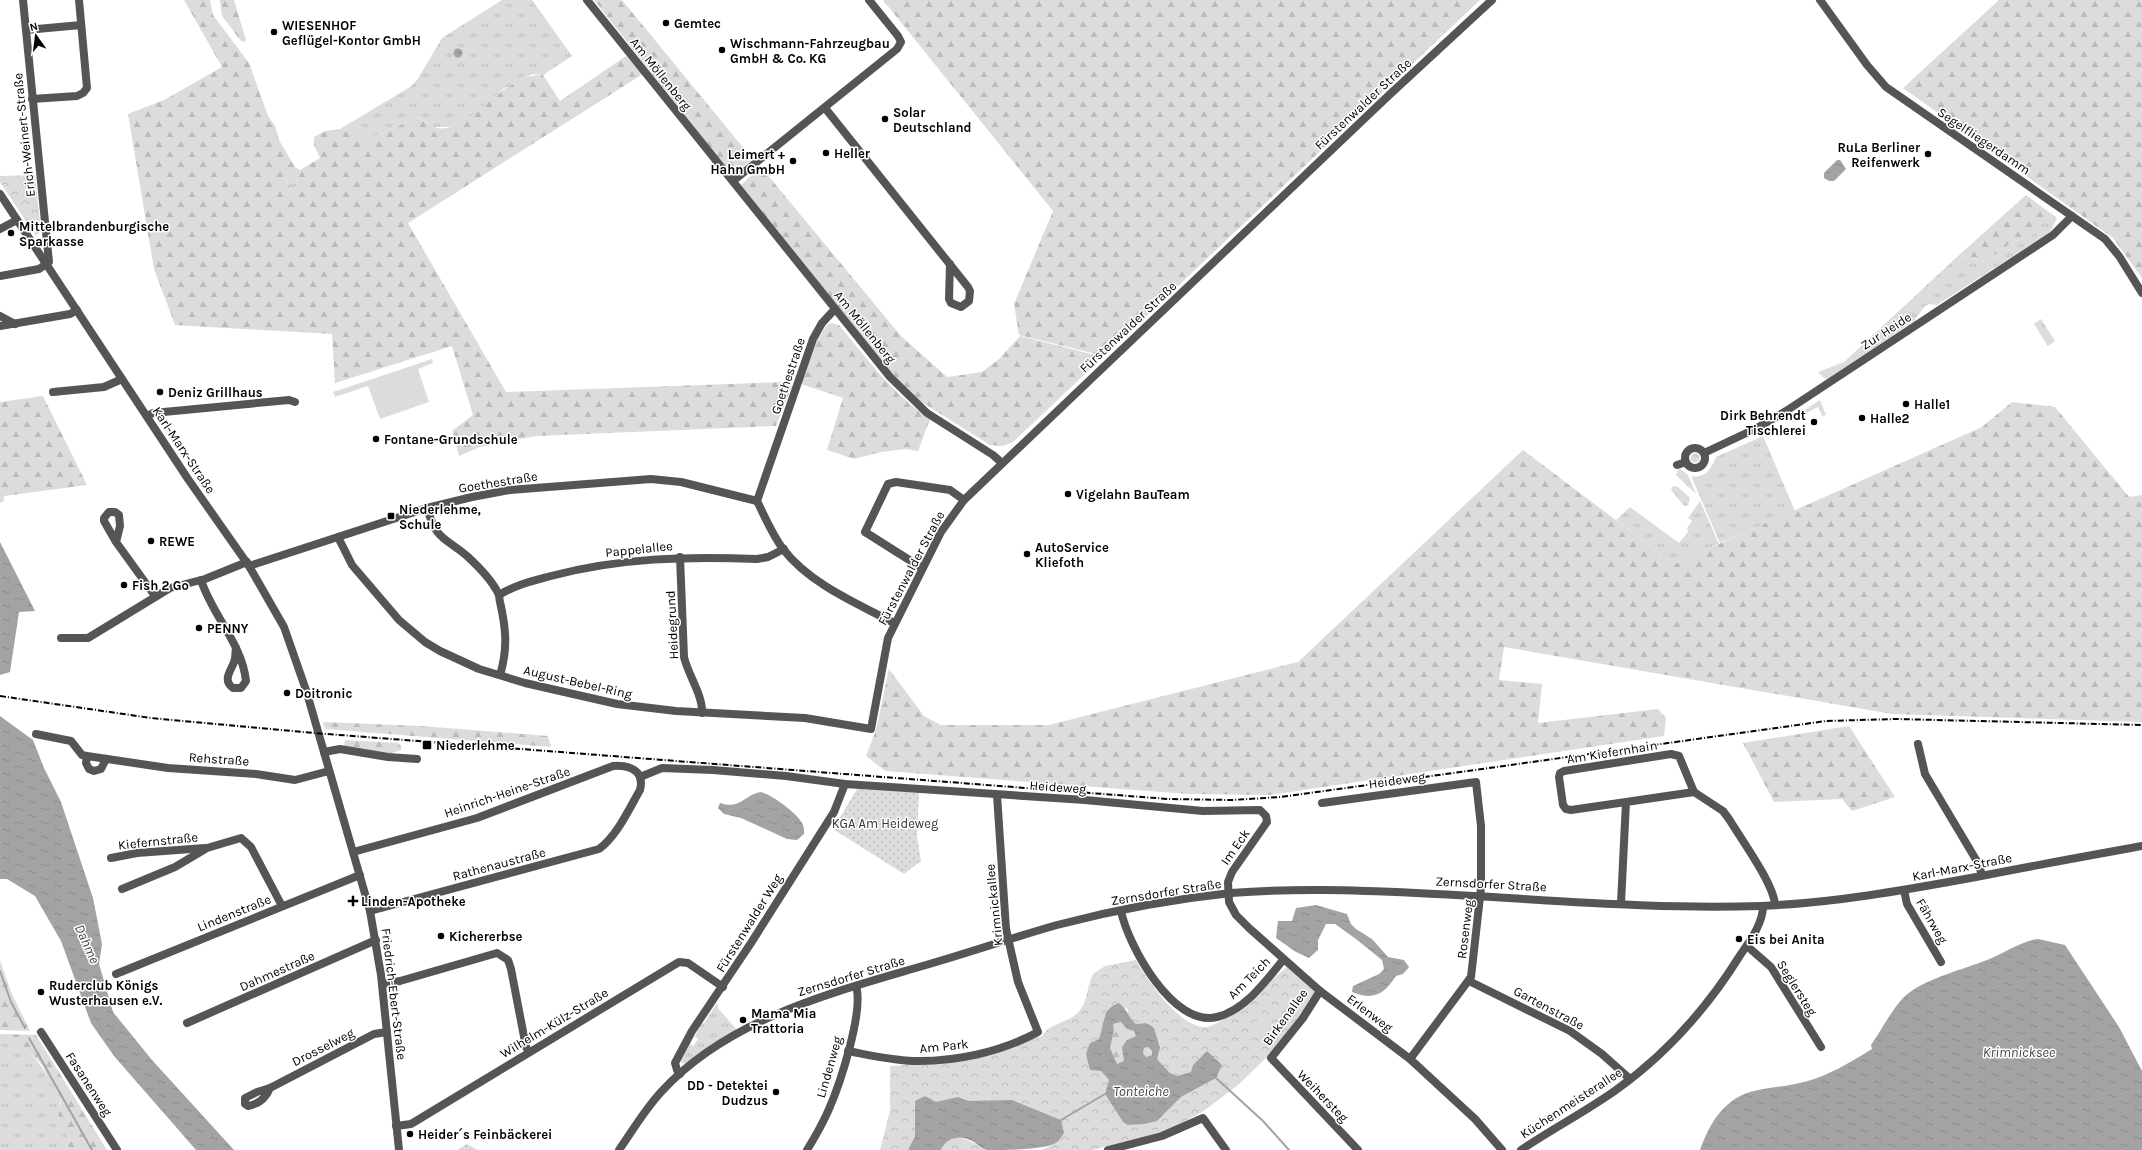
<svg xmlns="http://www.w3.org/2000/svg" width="2142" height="1150" font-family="Karla,sans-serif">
  <defs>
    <pattern id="grass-tufts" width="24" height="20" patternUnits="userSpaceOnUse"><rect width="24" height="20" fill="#dcdcdc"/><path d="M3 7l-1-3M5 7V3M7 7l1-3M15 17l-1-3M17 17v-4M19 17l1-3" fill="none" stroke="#bbb"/></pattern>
    <pattern id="forest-firs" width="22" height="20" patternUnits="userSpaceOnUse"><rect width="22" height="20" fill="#dcdcdc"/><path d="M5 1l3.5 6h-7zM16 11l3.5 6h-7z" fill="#bbb"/></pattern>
    <pattern id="park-crowns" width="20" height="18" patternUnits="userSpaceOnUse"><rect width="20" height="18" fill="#dcdcdc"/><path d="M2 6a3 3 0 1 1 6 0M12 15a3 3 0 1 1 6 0" fill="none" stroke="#bbb"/></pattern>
    <pattern id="garden-dots" width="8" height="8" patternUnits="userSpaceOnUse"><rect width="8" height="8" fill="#dcdcdc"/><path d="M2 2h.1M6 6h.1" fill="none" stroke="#bbb" stroke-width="1.8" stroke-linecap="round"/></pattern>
    <pattern id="water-ripples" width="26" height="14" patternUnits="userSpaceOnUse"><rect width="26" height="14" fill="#a3a3a3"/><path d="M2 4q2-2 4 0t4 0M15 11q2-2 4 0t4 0" fill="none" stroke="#8b8b8b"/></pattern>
  </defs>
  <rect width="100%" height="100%" fill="#fff"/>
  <g fill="url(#grass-tufts)">
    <polygon points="502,0 532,0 572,56 543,75 533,74 503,89 472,117 452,127 433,127 419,117 370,138 340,129 410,87 417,80 442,38"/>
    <polygon points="295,167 300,170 294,194 283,175"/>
    <polygon points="2038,204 2057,218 2050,232 1937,305 1929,304 1925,306 1914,321 1827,379 1824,378 1818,372 1844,362 1958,256 1986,261 2014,241 2029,238 2041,209"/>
    <polygon points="2041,319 2055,341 2048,346 2034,324"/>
    <polygon points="1820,400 1826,415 1822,416 1818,407 1795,419 1794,417"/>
    <path d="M 1763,436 L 1795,511 L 1720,543 L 1691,476 C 1704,480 1712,468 1716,457 Z"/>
    <circle cx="1695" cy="458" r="4.5"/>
    <polygon points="1679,468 1688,475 1696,494 1676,475"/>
    <polygon points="1673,486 1678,487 1690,498 1688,505 1684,506 1671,490"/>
    <polygon points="1700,501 1719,544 1674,564 1616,520 1630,507 1679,543 1688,532 1687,528 1692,521 1688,518"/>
    <path d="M 717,1003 L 718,1008 L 737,1030 L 687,1064 L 682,1063 L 681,1061 L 690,1044 L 693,1046 L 698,1039 L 695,1037 C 698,1031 697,1025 704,1023 Z"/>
    <path d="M 0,1034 C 20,1033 51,1078 59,1094 C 63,1103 56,1112 59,1121 C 62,1128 67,1134 70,1140 L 66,1150 L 0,1150 Z"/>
  </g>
  <g fill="url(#forest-firs)">
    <path d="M 184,0 L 210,0 L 213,15 L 249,63 L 268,116 L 275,126 L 279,140 L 295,167 L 283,175 L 294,194 L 300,170 L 320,158 L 314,145 L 314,137 L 325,131 L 340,129 L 370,138 L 419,117 C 423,120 428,124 432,126 C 465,142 501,72 543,75 L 560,101 L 626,56 L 643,74 L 408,223 L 506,392 L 783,382 L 792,386 L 776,426 L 536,436 L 480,447 L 459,456 L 452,431 L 473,415 L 452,346 L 335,383 L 332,334 L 175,325 L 154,269 L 128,114 L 164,100 L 222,67 Z"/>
    <polygon points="220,0 234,0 246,40 244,42 241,41 222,16"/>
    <polygon points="594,0 622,0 750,156 750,161 740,169 734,171 725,166"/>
    <polygon points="883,0 1480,0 1104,356 1019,335 1014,304 1053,211"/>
    <polygon points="1999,0 2142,0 2142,278 2113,238 1903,88"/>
    <polygon points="761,167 901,336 947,377 982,372 999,359 1020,336 1103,357 1013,442 1003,446 990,445 912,396 891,375 741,185"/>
    <polygon points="2026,195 2038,204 2041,209 2043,217 2040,228 2029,238 2014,241 1986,261 1958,256"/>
    <path d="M 832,323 L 839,325 C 868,360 892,393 930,419 L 918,451 L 905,449 L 881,452 L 854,459 L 827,450 L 843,398 L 801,384 L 815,343 L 827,325 Z"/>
    <polygon points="43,396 87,485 4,496 4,501 0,503 0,402"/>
    <polygon points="2012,402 2055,407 2129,497 2142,495 2142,722 1892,714 1504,647 1499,680 1542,684 1538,723 1658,709 1666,718 1664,736 1270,795 1188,794 885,771 866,756 876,730 889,669 924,716 941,725 1049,725 1298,662 1523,450 1674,564 1982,427"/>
    <polygon points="323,722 421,726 548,736 551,747 325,729"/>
    <polygon points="1849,726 1895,797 1852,811 1842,799 1774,802 1743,743"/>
    <polygon points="345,740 398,743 401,746 401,750 389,754 344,746"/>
    <polygon points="0,960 11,992 30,1031 0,1030"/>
    <polygon points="1121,1022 1127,1029 1134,1031 1136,1036 1127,1040 1124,1061 1121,1064 1117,1064 1109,1048 1114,1030 1113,1024"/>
    <polygon points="5,1034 36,1035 107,1150 66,1150 70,1140 59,1122 58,1112 61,1102 59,1094 49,1079 43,1066 26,1049"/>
    <polygon points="1148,1047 1152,1051 1152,1055 1146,1057 1143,1053 1144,1048"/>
  </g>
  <g fill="url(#park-crowns)" fill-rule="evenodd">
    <polygon points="35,175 41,231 36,236 0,182 0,176"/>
    <path d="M 1136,960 C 1147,980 1181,1029 1206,1027 C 1226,1025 1271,980 1287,967 L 1317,994 L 1270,1054 L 1238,1085 L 1205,1110 L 1168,1131 L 1092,1150 L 1041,1150 L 1057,1143 L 1061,1120 L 989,1102 L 969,1101 L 958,1097 L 915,1111 L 915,1136 L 908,1150 L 880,1150 L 890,1111 L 890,1066 L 956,1062 L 1042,1036 C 1050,1022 1071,1023 1080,1010 C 1088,1000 1087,985 1093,974 L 1105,966 ZM 1127,1008 L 1129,1018 L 1136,1024 L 1146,1023 C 1156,1036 1162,1042 1157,1059 L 1170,1073 L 1177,1076 L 1191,1072 L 1216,1078 L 1181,1097 L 1157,1121 L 1123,1122 L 1106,1094 L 1109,1080 L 1101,1071 L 1090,1043 L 1099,1039 L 1103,1027 L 1104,1016 Z"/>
    <path d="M 952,1138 C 966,1137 974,1143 985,1150 L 941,1150 L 944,1143 Z"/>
  </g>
  <g fill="url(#garden-dots)">
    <polygon points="857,789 919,793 917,837 921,861 904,874 833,829"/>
    <polygon points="467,1144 478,1150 457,1150"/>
  </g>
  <g fill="#dcdcdc">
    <polygon points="432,359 433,363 418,369 429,402 380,419 368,386 335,397 333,392"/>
    <polygon points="1260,1018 1278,1034 1268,1045 1250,1028"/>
  </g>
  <g fill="url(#water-ripples)" fill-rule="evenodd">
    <circle cx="458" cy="53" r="4.5"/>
    <polygon points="1837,160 1840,160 1846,169 1834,181 1829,181 1824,178 1824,173"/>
    <polygon points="0,542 35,611 19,612 10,672 0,675"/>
    <polygon points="0,716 33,740 44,768 61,802 93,898 102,944 99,964 113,1012 152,1060 234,1150 196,1150 114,1056 91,1023 61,941 35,896 7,879 0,879"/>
    <path d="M 761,792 C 772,795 799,814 803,825 C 804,828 804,831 804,834 L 797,840 L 787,839 L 741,818 L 724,814 L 718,808 L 720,803 C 740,810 744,795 761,792 Z"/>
    <path d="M 1316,905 L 1347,914 L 1351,924 L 1356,929 L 1372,939 L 1388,957 L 1404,960 L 1409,967 L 1403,974 L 1396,976 C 1384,994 1374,1001 1352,992 L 1353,986 L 1379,974 L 1384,969 L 1382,960 L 1356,939 L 1335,924 L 1326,924 L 1318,940 L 1318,950 L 1309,958 L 1296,952 L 1276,938 L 1278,921 L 1292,921 L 1296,908 Z"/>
    <path d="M 2038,939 L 2065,945 L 2119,1027 L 2142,1071 L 2142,1150 L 1700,1150 C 1709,1125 1722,1101 1750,1092 C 1767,1087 1786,1087 1804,1082 C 1828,1076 1851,1062 1872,1049 L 1871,1045 C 1881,1031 1892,1009 1904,997 C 1923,979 1962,970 1987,960 C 2004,953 2021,941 2038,939 Z"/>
    <path d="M 1119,1003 C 1127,1009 1128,1017 1136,1024 L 1146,1023 L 1154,1028 L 1160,1048 L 1157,1059 L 1170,1073 L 1177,1076 L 1191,1072 L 1193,1065 L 1207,1051 L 1222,1065 L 1216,1078 L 1181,1097 L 1157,1121 L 1144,1124 L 1128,1125 L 1123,1122 L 1105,1094 L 1109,1080 L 1101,1071 L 1090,1070 L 1086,1054 L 1090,1043 L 1099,1039 C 1105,1023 1101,1009 1119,1003 ZM 1121,1022 L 1127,1029 L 1134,1031 L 1136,1036 L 1127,1040 L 1122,1047 L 1124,1061 L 1117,1064 L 1110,1048 L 1114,1030 L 1113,1024 ZM 1148,1047 L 1152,1051 L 1152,1055 L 1146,1057 L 1143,1053 L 1144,1048 Z"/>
    <path d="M 925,1096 L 936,1102 L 958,1097 L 969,1101 L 1012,1100 L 1061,1120 L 1064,1133 C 1062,1136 1059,1141 1056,1143 C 1043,1150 1004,1150 987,1150 C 982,1149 978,1145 974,1142 C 962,1135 947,1136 941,1150 L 908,1150 L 915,1136 L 915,1101 Z"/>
  </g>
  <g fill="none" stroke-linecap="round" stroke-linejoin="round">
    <g stroke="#a3a3a3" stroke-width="2">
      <polyline points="0,971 11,1002 25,1028"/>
      <polyline points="29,1038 92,1150"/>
      <polyline points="1216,1078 1263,1121 1289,1150"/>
      <polyline points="1061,1120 1105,1094"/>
    </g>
    <g stroke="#555" stroke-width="8">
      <polyline points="587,0 890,377 927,413 993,455 1002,463"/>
      <polyline points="1820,0 1867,65 1886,87 2105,239 2119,256 2142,293"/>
      <polyline points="26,30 81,25"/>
      <polyline points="32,99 77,96 83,93 87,88 79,0"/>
      <polyline points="825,108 968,287 970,291 969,301 961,307 951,303 949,299 950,264"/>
      <polyline points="733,181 897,49 901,42 898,36 869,0"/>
      <polyline points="0,194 188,479 249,566 284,627 306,690 370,911 381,975 399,1150"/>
      <polyline points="0,229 17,220"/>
      <polyline points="0,276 39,269 49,262 23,0"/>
      <path d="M 835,309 L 822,323 L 813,339 L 757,501 C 765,517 772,534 783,549 C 810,584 856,603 894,623"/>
      <polyline points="0,316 15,324"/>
      <polyline points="0,326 70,314 77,310"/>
      <polyline points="53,392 104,387 122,379"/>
      <polyline points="147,416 153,413 289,400 295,402"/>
      <circle cx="1695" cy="458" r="10"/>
      <polyline points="1704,453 1757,428 1786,411 2053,235 2072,216"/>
      <polyline points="1677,465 1686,462"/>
      <path d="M 427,508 C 437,541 443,536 467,556 C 479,567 491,579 498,593 C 500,596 499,599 500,602 C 506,628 508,649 500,675"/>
      <polyline points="338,537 352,565 399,620 425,642 440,651 479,669 525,683 617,704 676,711 805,718 871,729 888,638 941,532 964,500 1387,97 1492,0"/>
      <polyline points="116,542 104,521 104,518 109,512 115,512 119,515 120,526 116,542 155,596"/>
      <path d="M 680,557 L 684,657 C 688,675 703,695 702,713"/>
      <polyline points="249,566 427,508 472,497 510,490 651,479 681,482 757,501"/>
      <polyline points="922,568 865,532 888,484 896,482 950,490 964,500"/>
      <path d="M 201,580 C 212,615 242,643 246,681 L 241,688 L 233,688 C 222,680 231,671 234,662 C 236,658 235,653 236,648"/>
      <path d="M 499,595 C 515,585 533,581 551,576 C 618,558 688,556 757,559 L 768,557 L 784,549"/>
      <polyline points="61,638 88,638 170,588 205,579 247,562"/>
      <polyline points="36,734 71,741 82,755 87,756 168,768 256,774 295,780 329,771"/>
      <polyline points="1918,744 1925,774 1978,863 1982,875"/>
      <polyline points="324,752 340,749 388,757 417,759"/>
      <polyline points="87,756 86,763 89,769 94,771 101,769 106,759"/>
      <polyline points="640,777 662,768 713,770 786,776 845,784 1085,800 1203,811 1260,810 1266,816 1267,822 1232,872 1228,882 1229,902 1236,915 1249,928 1320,991 1410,1059 1475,1119 1502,1150"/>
      <path d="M 1694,792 L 1723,811 L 1729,819 C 1741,839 1774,884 1775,905"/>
      <polyline points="1322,803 1476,782 1481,826 1481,888 1471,977 1410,1059"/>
      <path d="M 353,852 L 477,818 L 613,766 C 629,765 645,770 640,790 C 629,809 617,836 599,849 L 370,911"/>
      <polyline points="111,858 137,853 205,848"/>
      <polyline points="122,889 175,867 207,848 241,838 251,847 282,906"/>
      <polyline points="1904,890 1907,904 1941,962"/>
      <polyline points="1621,903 1626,802 1571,810 1566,809 1563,805 1559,777 1560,773 1564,771 1671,754 1679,756 1694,792 1626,802"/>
      <path d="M 1121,911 C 1128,945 1173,1028 1217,1017 C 1245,1010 1266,981 1283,960"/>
      <polyline points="1747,946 1771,967 1821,1047"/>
      <polyline points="116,974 360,875"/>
      <polyline points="1469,981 1570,1031 1602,1054 1630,1079"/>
      <polyline points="382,984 400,981 497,953 508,960 511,969 526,1047 529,1052"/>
      <polyline points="1320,991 1303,1018 1271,1058 1358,1150"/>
      <polyline points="187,1023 376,940"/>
      <polyline points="41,1032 117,1150"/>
      <path d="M 848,1051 C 869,1055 891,1060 913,1061 C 955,1062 1001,1052 1038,1032 L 1018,982 L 1006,929 L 997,795"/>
      <polyline points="680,1074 677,1070 675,1063 692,1031 751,943 834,812 845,784"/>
      <path d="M 270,1088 C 266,1098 259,1104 248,1106 L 245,1104 L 245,1098 L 257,1092 L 270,1088 L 374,1034 L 387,1032"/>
      <polyline points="396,1126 411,1124 679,962 688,963 723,987"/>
      <path d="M 619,1150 C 633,1130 645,1109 662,1091 C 727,1020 830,993 919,967 C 965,954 1011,938 1057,925 C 1114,910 1173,899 1231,893 C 1293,888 1354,890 1416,893 C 1531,898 1646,910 1761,906 C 1834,903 1905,890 1976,877 C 2031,866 2087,856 2142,846"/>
      <path d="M 807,1150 C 815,1137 823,1123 829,1109 C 840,1084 864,1011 856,986"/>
      <polyline points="1108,1150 1162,1136 1203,1118 1226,1150"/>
      <path d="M 1521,1150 C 1552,1129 1585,1112 1616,1090 C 1665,1055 1707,1008 1739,957 C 1749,942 1763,924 1763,906"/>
    </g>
    <polyline stroke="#000" stroke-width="2" stroke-dasharray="6 2 1 2" stroke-linecap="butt" points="0,696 151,718 314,733 1168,799 1232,800 1281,797 1826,721 1896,719 2142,725"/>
  </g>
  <g fill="#000" stroke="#fff" stroke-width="1.5">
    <circle cx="666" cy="23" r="4"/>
    <circle cx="274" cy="32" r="4"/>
    <circle cx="722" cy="50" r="4"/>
    <circle cx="885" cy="119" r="4"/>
    <circle cx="826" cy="153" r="4"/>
    <circle cx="1928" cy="154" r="4"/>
    <circle cx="793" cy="161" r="4"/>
    <circle cx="11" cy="233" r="4"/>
    <circle cx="160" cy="392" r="4"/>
    <circle cx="1906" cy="404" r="4"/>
    <circle cx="1862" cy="418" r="4"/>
    <circle cx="1814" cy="422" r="4"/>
    <circle cx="376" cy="439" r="4"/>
    <circle cx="1068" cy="494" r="4"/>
    <rect x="387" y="512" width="8" height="8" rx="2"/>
    <circle cx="151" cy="541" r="4"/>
    <circle cx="1027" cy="554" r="4"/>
    <circle cx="124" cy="585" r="4"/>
    <circle cx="199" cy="628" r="4"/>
    <circle cx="287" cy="693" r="4"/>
    <rect x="422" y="740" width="10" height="10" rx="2"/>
    <path d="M351 895h4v4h4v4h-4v4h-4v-4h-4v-4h4z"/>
    <circle cx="441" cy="936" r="4"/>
    <circle cx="1739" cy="939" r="4"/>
    <circle cx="41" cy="992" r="4"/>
    <circle cx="743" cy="1020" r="4"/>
    <circle cx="776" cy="1092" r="4"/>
    <circle cx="410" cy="1134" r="4"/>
  </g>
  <g text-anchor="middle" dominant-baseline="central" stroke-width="3" stroke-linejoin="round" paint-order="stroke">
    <g font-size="13" font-weight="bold" fill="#000" stroke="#fff" text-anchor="start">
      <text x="674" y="23">Gemtec</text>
      <text x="282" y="25">WIESENHOF<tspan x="282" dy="15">Geflügel-Kontor GmbH</tspan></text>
      <text x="730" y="43">Wischmann-Fahrzeugbau<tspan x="730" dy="15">GmbH &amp; Co. KG</tspan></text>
      <text x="893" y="112">Solar<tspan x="893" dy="15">Deutschland</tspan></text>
      <text x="1920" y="147" text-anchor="end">RuLa Berliner<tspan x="1920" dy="15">Reifenwerk</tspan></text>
      <text x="834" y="153">Heller</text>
      <text x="785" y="154" text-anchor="end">Leimert +<tspan x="785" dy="15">Hahn GmbH</tspan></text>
      <text x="19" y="226">Mittelbrandenburgische<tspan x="19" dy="15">Sparkasse</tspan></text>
      <text x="168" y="392">Deniz Grillhaus</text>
      <text x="1914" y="404">Halle1</text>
      <text x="1806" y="415" text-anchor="end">Dirk Behrendt<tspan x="1806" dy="15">Tischlerei</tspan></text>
      <text x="1870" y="418">Halle2</text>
      <text x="384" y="439">Fontane-Grundschule</text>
      <text x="1076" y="494">Vigelahn BauTeam</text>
      <text x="399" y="509">Niederlehme,<tspan x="399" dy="15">Schule</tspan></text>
      <text x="159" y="541">REWE</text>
      <text x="1035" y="547">AutoService<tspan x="1035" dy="15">Kliefoth</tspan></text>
      <text x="132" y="585">Fish 2 Go</text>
      <text x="207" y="628">PENNY</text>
      <text x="295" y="693">Doitronic</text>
      <text x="436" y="745">Niederlehme</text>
      <text x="361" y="901">Linden-Apotheke</text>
      <text x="449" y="936">Kichererbse</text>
      <text x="1747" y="939">Eis bei Anita</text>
      <text x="49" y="985">Ruderclub Königs<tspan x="49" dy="15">Wusterhausen e.V.</tspan></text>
      <text x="751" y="1013">Mama Mia<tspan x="751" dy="15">Trattoria</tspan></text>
      <text x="768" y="1085" text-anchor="end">DD - Detektei<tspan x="768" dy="15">Dudzus</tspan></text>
      <text x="418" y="1134">Heider´s Feinbäckerei</text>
    </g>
    <g font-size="13" fill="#000" stroke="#fff">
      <text transform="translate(661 74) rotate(51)">Am Möllenberg</text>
      <text transform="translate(1363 104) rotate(-43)">Fürstenwalder Straße</text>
      <text transform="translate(24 135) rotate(-96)">Erich-Weinert-Straße</text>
      <text transform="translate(1984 141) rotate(34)">Segelfliegerdamm</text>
      <text transform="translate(865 327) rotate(51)">Am Möllenberg</text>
      <text transform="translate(1128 327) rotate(-43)">Fürstenwalder Straße</text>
      <text transform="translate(1886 331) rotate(-33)">Zur Heide</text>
      <text transform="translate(788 376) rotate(-71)">Goethestraße</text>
      <text transform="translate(184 450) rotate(56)">Karl-Marx-Straße</text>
      <text transform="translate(498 482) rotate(-9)">Goethestraße</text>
      <text transform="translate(639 549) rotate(-6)">Pappelallee</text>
      <text transform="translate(911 568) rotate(-62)">Fürstenwalder Straße</text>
      <text transform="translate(672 625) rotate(-93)">Heidegrund</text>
      <text transform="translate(578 682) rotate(13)">August-Bebel-Ring</text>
      <text transform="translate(1612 752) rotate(-9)">Am Kiefernhain</text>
      <text transform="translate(219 759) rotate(4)">Rehstraße</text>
      <text transform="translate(1397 780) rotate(-8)">Heideweg</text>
      <text transform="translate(1058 787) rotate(4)">Heideweg</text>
      <text transform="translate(507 792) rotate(-19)">Heinrich-Heine-Straße</text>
      <text transform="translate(158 841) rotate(-6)">Kiefernstraße</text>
      <text transform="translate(1235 847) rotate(-55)">Im Eck</text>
      <text transform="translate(499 864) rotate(-15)">Rathenaustraße</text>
      <text transform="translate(1962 867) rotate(-11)">Karl-Marx-Straße</text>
      <text transform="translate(1491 884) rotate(3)">Zernsdorfer Straße</text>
      <text transform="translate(1166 892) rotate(-9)">Zernsdorfer Straße</text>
      <text transform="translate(994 905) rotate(-96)">Krimnickallee</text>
      <text transform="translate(234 913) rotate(-22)">Lindenstraße</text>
      <text transform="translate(1932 921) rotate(60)">Fährweg</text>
      <text transform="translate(749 923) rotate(-58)">Fürstenwalder Weg</text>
      <text transform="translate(1465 929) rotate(-83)">Rosenweg</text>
      <text transform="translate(277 971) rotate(-24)">Dahmestraße</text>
      <text transform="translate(851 976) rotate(-17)">Zernsdorfer Straße</text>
      <text transform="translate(1249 978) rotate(-45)">Am Teich</text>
      <text transform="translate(1797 988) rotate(58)">Seglersteg</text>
      <text transform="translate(394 994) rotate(83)">Friedrich-Ebert-Straße</text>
      <text transform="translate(1549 1008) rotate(28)">Gartenstraße</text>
      <text transform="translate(1370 1013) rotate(37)">Erlenweg</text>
      <text transform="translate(1285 1017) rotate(-54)">Birkenallee</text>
      <text transform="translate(554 1023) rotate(-31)">Wilhelm-Külz-Straße</text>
      <text transform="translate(944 1046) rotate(-6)">Am Park</text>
      <text transform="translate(323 1047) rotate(-27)">Drosselweg</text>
      <text transform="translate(829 1067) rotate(-74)">Lindenweg</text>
      <text transform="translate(89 1084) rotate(57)">Fasanenweg</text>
      <text transform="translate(1323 1096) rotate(46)">Weihersteg</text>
      <text transform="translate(1571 1103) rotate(-33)">Küchenmeisterallee</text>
    </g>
    <g font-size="13" fill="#333" stroke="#fff">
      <text x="885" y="823">KGA Am Heideweg</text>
    </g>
    <g font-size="14" font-style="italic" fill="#444" stroke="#fff">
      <text transform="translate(87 944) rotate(66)">Dahme</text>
      <text x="2019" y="1052">Krimnicksee</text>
      <text x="1141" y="1091">Tonteiche</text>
    </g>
  </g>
  <g transform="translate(36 36) rotate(346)" stroke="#ffffff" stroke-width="3" paint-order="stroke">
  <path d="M0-3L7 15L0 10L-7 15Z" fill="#000000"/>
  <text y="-6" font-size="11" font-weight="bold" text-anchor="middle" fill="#000000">N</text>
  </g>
</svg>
